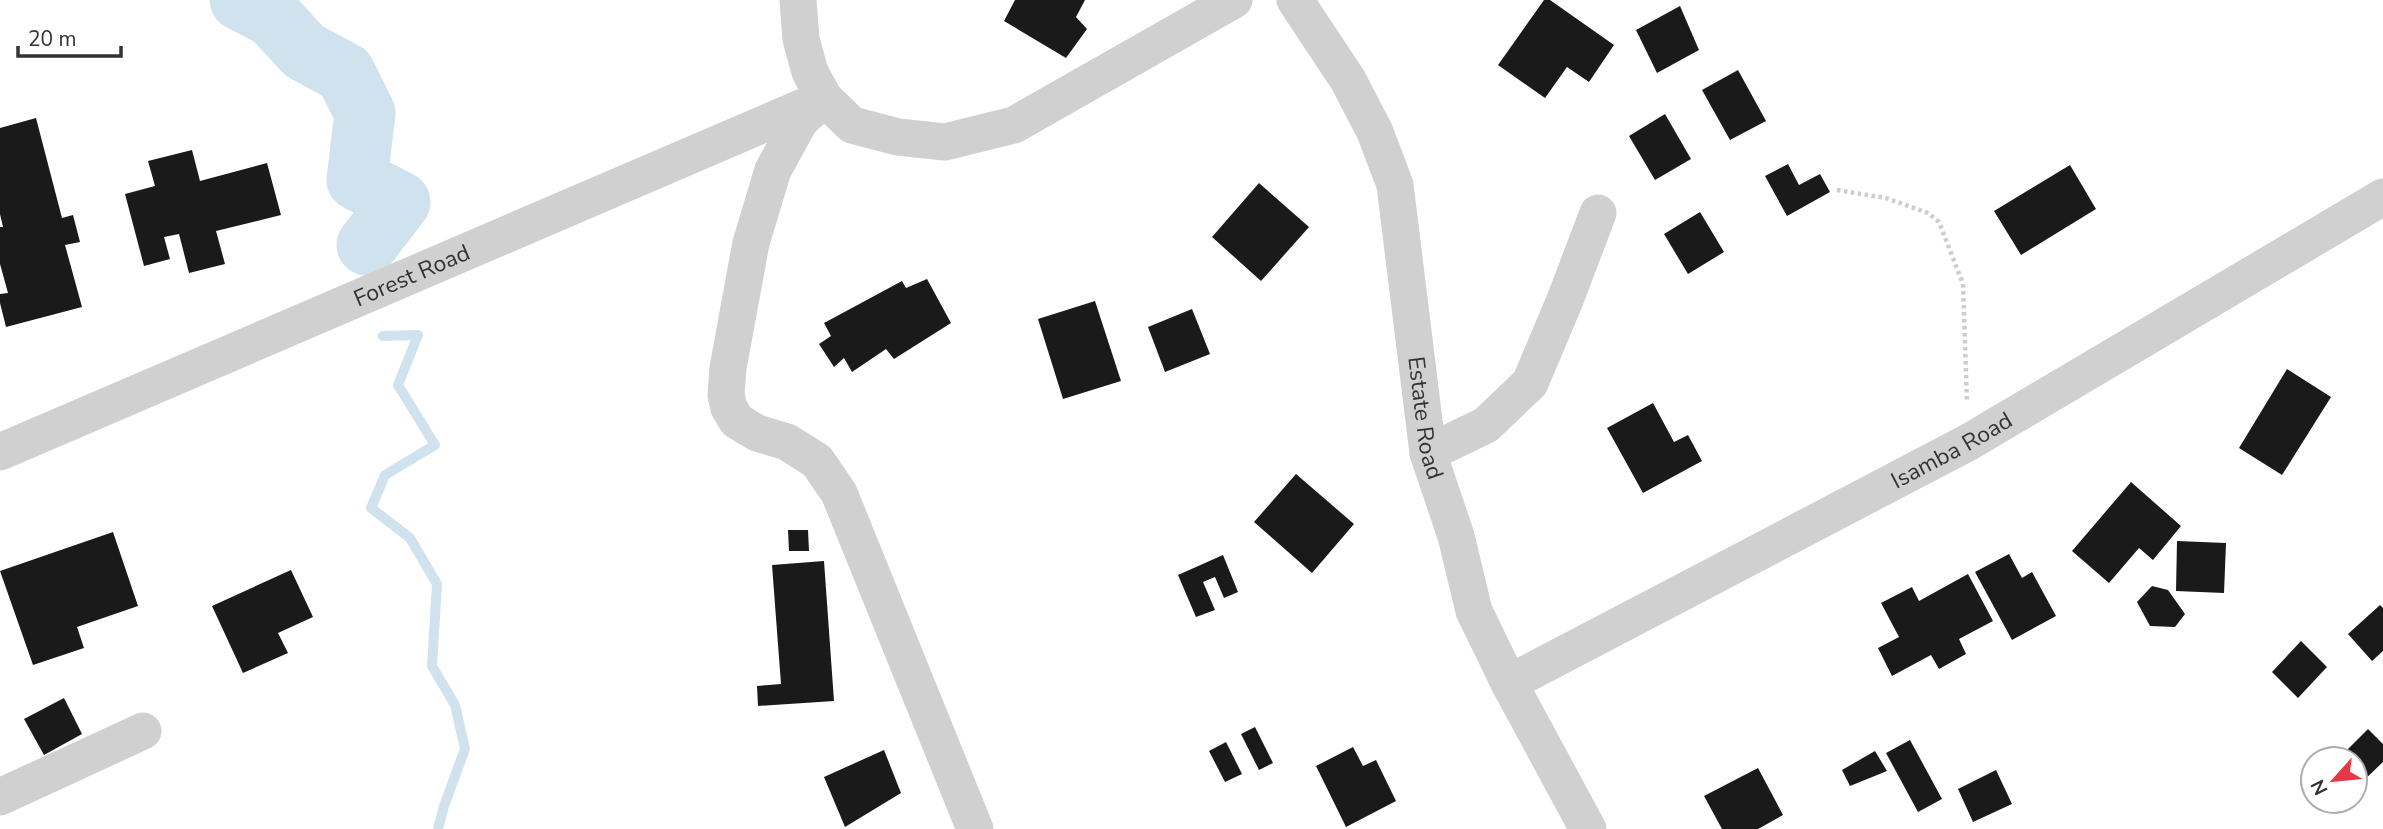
<svg xmlns="http://www.w3.org/2000/svg" width="2383" height="829" font-family="'Nunito Sans',sans-serif">
  <rect width="100%" height="100%" fill="#fff"/>
  <g fill="none" stroke-linecap="round" stroke-linejoin="round">
    <polyline stroke="#cfe2ee" stroke-width="10" points="383,336 418,335 398,385 435,445 385,475 371,508 410,538 437,584 432,666 455,705 465,749 444,806 438,829"/>
    <polyline stroke="#cfe2ee" stroke-width="61" points="240,0 273,17 304,51 345,73 365,113 357,180 400,202 367,245"/>
  </g>
  <g fill="#1a1a1a">
    <polygon points="1015,0 1085,0 1076,17 1087,29 1066,58 1004,21"/>
    <polygon points="1544,0 1550,0 1614,45 1589,82 1567,67 1545,98 1498,65"/>
    <polygon points="1680,6 1699,50 1657,73 1636,30"/>
    <polygon points="1738,70 1766,121 1730,140 1702,90"/>
    <polygon points="1665,114 1691,159 1655,180 1629,136"/>
    <polygon points="36,118 62,218 73,215 80,242 65,245 82,307 6,327 0,303 0,294 8,293 0,264 0,227 3,227 0,214 0,128"/>
    <polygon points="192,150 200,181 267,163 281,215 216,231 225,264 189,273 179,234 164,237 170,259 144,266 125,194 155,186 148,161"/>
    <polygon points="1788,164 1799,185 1820,174 1830,192 1787,216 1765,176"/>
    <polygon points="2070,165 2096,209 2021,255 1994,211"/>
    <polygon points="1259,183 1309,227 1261,281 1212,237"/>
    <polygon points="1700,212 1724,252 1688,274 1664,234"/>
    <polygon points="927,279 951,323 894,359 886,349 852,372 844,358 834,367 819,344 831,336 824,323 902,281 906,288"/>
    <polygon points="1095,301 1121,381 1063,399 1038,319"/>
    <polygon points="1192,309 1210,354 1165,372 1148,327"/>
    <polygon points="2287,369 2331,397 2282,475 2239,448"/>
    <polygon points="1653,403 1674,442 1688,435 1702,461 1643,493 1607,428"/>
    <polygon points="1296,474 1354,524 1312,573 1254,522"/>
    <polygon points="2131,482 2181,526 2153,560 2139,548 2109,583 2072,551"/>
    <polygon points="788,530 808,530 809,551 789,551"/>
    <polygon points="113,532 138,606 77,627 84,648 33,665 0,571"/>
    <polygon points="2177,541 2226,543 2224,593 2176,591"/>
    <polygon points="2009,554 2022,578 2032,572 2056,616 2012,640 1975,572"/>
    <polygon points="1223,555 1238,592 1224,598 1215,577 1203,582 1215,610 1196,617 1178,575"/>
    <polygon points="824,561 834,701 758,706 757,686 781,684 772,565"/>
    <polygon points="291,570 313,617 278,633 288,653 243,673 212,606"/>
    <polygon points="1968,574 1993,621 1959,639 1966,654 1939,669 1931,655 1892,676 1878,648 1899,637 1881,603 1912,587 1919,601"/>
    <polygon points="2152,586 2168,590 2185,614 2175,627 2150,626 2137,602"/>
    <polygon points="2380,605 2383,608 2383,651 2372,661 2348,634"/>
    <polygon points="2301,641 2327,667 2298,698 2272,672"/>
    <polygon points="64,698 82,734 44,755 24,719"/>
    <polygon points="1255,727 1273,763 1259,770 1241,734"/>
    <polygon points="2368,729 2383,744 2383,762 2360,784 2355,779 2355,759 2338,759"/>
    <polygon points="1910,740 1942,799 1918,812 1886,753"/>
    <polygon points="1226,742 1242,774 1225,782 1209,751"/>
    <polygon points="1353,747 1363,766 1376,760 1396,801 1346,827 1316,766"/>
    <polygon points="884,750 901,793 845,827 824,777"/>
    <polygon points="1875,751 1887,771 1850,786 1842,770"/>
    <polygon points="1758,768 1783,815 1758,829 1722,829 1704,796"/>
    <polygon points="1996,770 2012,804 1973,822 1958,789"/>
  </g>
  <g fill="none" stroke-linecap="round" stroke-linejoin="round">
    <polyline stroke="#cdcdcd" stroke-width="4.5" stroke-dasharray="3.5 3.5" stroke-linecap="butt" points="1837,190 1886,198 1928,213 1939,222 1963,284 1967,402"/>
    <g stroke="#d0d0d0" stroke-width="37">
      <polyline points="798,0 801,39 810,72 824,98 852,125 898,137 945,142 1014,125 1234,0"/>
      <path id="s1" d="M 1295,0 L 1348,80 L 1375,132 L 1395,185 L 1428,453 L 1456,536 L 1474,611 L 1509,683 L 1588,829"/>
      <polyline points="819,103 800,121 773,170 751,243 728,368 726,395 729,408 737,421 757,433 787,442 817,461 839,493 975,829"/>
      <path id="s2" d="M 0,452 L 824,98"/>
      <polyline points="1428,453 1486,425 1530,383 1565,300 1598,213"/>
      <path id="s3" d="M 1509,683 L 1969,442 L 2383,197"/>
      <polyline points="0,797 143,731"/>
    </g>
  </g>
  <g text-anchor="middle" dominant-baseline="central" stroke-width="7" stroke-linejoin="round" paint-order="stroke">
    <g font-size="23" fill="#333" stroke="#fff">
      <text stroke="none"><textPath href="#s2" startOffset="448">Forest Road</textPath></text>
      <text stroke="none"><textPath href="#s1" startOffset="446">Estate Road</textPath></text>
      <text stroke="none"><textPath href="#s3" startOffset="500">Isamba Road</textPath></text>
    </g>
  </g>
  <g transform="translate(2334 780) rotate(243)"><circle r="33" fill="#ffffff" stroke="#adadad" stroke-width="2"/>
  <path d="M0-5L12 26L0 18L-12 26Z" fill="#e63946"/>
  <text y="-10" font-size="19" font-weight="bold" text-anchor="middle" fill="#333333">N</text>
  </g>
  <path d="M18 46v10h103v-10" fill="none" stroke="#333333" stroke-width="3.5"/>
  <text x="28" y="46" font-size="21" fill="#333333" stroke="#ffffff" stroke-width="5" paint-order="stroke">20 m</text>
</svg>
